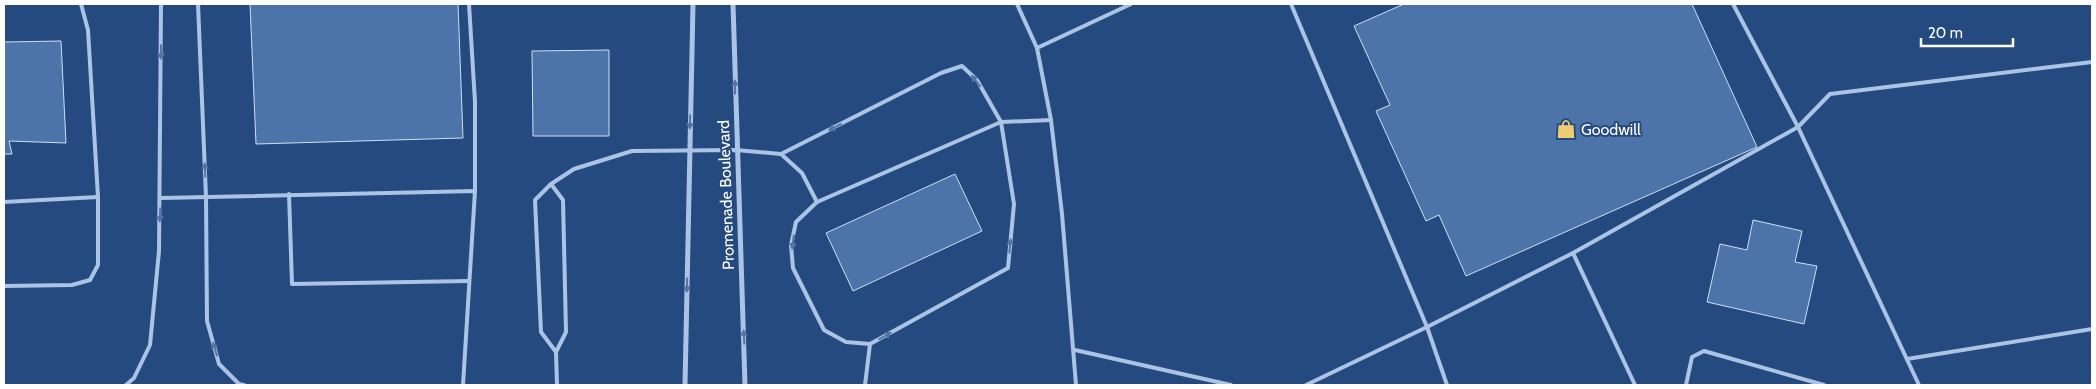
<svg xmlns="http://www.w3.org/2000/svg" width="2096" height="389" font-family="Cabin,sans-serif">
  <rect width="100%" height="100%" fill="#254a7f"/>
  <g fill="#4d74a8" stroke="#cedff5">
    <polygon points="250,4 458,4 463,138 256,144"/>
    <polygon points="1404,4 1692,4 1757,147 1466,276 1439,215 1426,221 1376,111 1390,105 1354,26"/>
    <polygon points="61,41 66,143 9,141 12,154 4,154 4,42"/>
    <polygon points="609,50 609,136 533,136 532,51"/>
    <polygon points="955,174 982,231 853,291 826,233"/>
    <polygon points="1753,220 1802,231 1795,262 1817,266 1804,324 1707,302 1720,244 1747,250"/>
  </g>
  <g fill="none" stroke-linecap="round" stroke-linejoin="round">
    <g stroke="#abc4e6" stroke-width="4">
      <polyline points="198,4 206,197 207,321 219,364 239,384 244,385"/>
      <polyline points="469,4 475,102 475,191"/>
      <polyline points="1017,4 1037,48 1051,120 1062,214 1076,385"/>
      <polyline points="1291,4 1427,327 1306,385"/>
      <polyline points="1037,48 1131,4"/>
      <polyline points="781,154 941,73 962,66 977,80 1001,122 1014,204 1008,268 870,344 846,342 824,330 793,268 791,245 796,222 817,202 1001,122 1051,120"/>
      <polygon points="551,184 563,200 566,332 556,352 541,332 535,200"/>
      <polyline points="551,184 574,169 632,151 736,150 781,154 802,173 817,202"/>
      <polyline points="289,194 292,284 469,281"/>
      <polyline points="161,198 475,191 463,385"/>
      <polyline points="4,202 98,197"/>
      <polyline points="1573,253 1635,385"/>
      <polyline points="4,286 72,285 90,280 98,265 98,197 88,30 81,4"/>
      <polyline points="1075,350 1231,385"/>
      <polyline points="556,352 557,385"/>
      <polyline points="1907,359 2092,329"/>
      <polyline points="126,385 134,378 150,345 159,251 161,4"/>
      <polyline points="865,385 870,344"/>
      <polyline points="1447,385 1427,327 1573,253 1798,127 1733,4"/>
      <polyline points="1686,385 1692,357 1704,351 1824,385"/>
      <polyline points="1919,385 1798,127 1830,94 2092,62"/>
    </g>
    <g stroke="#abc4e6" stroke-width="5">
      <polyline points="733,4 745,385"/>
      <polyline points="685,385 693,4"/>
    </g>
  </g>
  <defs><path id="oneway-solid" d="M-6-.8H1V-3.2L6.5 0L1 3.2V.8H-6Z" transform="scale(1.25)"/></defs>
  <g fill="#5475a3">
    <use href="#oneway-solid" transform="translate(161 52) rotate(90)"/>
    <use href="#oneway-solid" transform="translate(976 81) rotate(-128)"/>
    <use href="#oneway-solid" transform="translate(735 87) rotate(-91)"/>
    <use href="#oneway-solid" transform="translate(690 122) rotate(91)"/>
    <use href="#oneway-solid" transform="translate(835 127) rotate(153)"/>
    <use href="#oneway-solid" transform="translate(205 170) rotate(-92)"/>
    <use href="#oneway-solid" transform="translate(160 215) rotate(92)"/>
    <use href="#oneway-solid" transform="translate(793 242) rotate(97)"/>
    <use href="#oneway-solid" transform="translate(1010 246) rotate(-85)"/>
    <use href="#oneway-solid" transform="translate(687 285) rotate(91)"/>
    <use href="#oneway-solid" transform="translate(885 336) rotate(-29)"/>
    <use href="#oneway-solid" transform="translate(744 337) rotate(-93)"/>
    <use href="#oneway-solid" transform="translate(215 349) rotate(-106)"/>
  </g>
  <defs>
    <g id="shop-bare" transform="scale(1.5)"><path d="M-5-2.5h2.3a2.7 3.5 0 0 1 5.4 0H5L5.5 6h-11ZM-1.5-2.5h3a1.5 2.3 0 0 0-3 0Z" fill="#efcd70" stroke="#254a7f" stroke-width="2.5" paint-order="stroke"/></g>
  </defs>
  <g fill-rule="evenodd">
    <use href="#shop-bare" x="1566" y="129"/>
  </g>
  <g text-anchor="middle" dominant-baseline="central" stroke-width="4" stroke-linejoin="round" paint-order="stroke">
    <g font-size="16" fill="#fff" stroke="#254a7f" text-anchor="start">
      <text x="1581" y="129">Goodwill</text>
    </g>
    <g font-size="16" fill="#fff" stroke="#254a7f">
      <text transform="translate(726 195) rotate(-92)">Promenade Boulevard</text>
    </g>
  </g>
  <rect width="2096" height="389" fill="none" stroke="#ffffff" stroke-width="10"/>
  <path d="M1921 38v8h92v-8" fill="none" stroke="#ffffff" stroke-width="2.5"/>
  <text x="1928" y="38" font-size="15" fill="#ffffff" stroke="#254a7f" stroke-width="4" paint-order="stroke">20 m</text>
</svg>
